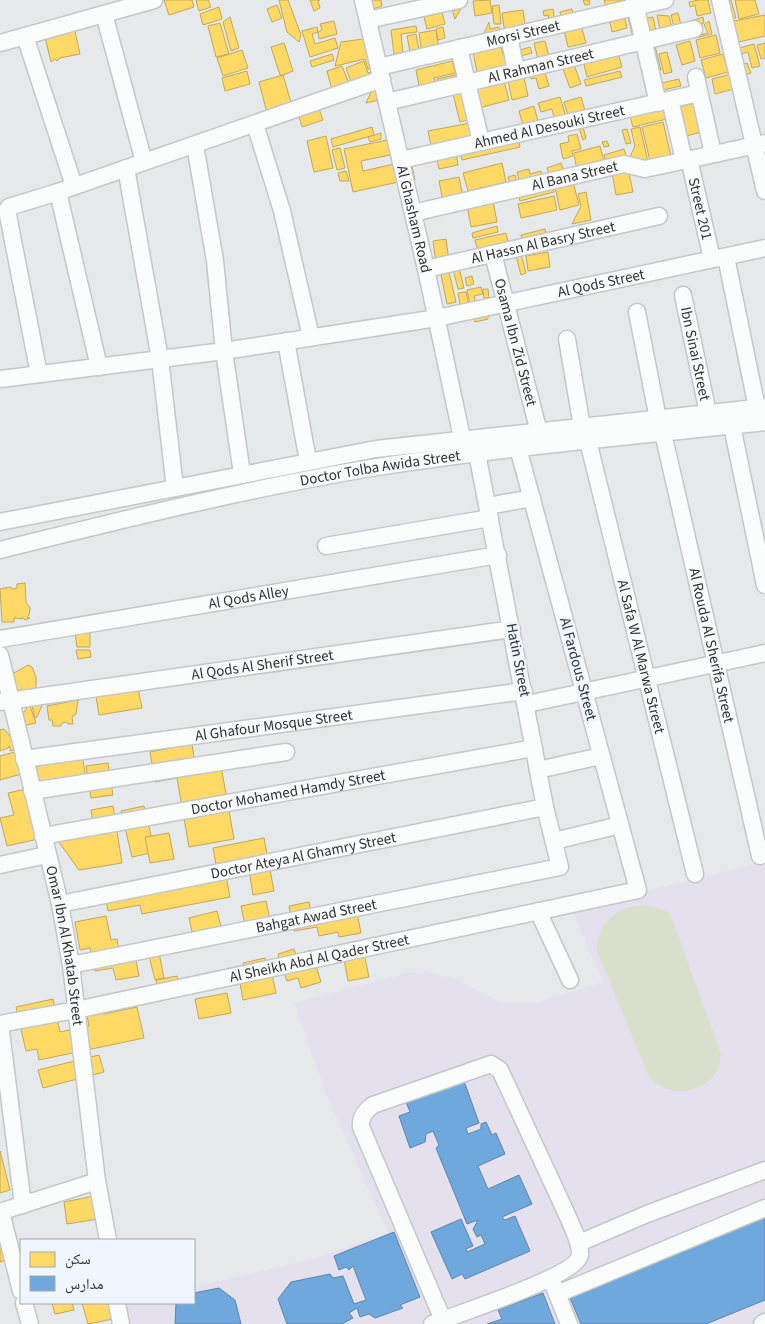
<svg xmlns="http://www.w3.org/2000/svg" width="765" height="1324" font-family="'Source Sans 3','Noto Naskh Arabic',sans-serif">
  <rect width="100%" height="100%" fill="#e6e9ec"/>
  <polygon fill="#e4e0ed" points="765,862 765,1324 126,1324 123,1303 194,1303 194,1287 313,1259 388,1233 328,1098 294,1003 408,973 428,972 455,979 502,1003 536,1003 603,982 572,909"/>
  <path fill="#d8dfcd" d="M 650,905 L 670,913 L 721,1054 C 720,1058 720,1065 718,1069 C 704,1095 668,1098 649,1077 L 597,951 C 596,932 608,915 626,908 C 633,905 643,906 650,905 Z"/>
  <g fill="#ffd966" stroke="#c1a757">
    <polygon points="164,0 192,0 194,7 169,15"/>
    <polygon points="196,0 208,0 211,7 199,11"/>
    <polygon points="279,0 288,0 301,35 299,42 287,32"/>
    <polygon points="310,0 320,0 318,1 320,8 314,11"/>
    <polygon points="367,0 381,0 382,6 370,10"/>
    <polygon points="490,0 492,13 475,16 473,1"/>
    <polygon points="583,0 589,0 590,4 585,5"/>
    <polygon points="604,0 631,0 607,11"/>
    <polygon points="699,0 708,0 711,13 697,16 695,5 690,7 689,2"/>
    <polygon points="725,0 731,0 736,18 727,20"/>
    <polygon points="735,0 755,0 759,14 739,19"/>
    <polygon points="465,2 455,19 451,5"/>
    <polygon points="277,5 282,18 272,22 267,9"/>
    <polygon points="499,5 501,24 494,24 492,6"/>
    <polygon points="219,7 222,19 203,25 200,14"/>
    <polygon points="553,9 555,24 550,25 548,15 544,16 543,11"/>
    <polygon points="572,9 574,19 562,21 560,12"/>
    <polygon points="523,10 526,31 505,34 502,13"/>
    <polygon points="635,11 640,35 633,37 627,13"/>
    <polygon points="442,12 445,24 427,29 424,17"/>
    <polygon points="678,13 682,29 675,31 671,15"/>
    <polygon points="624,14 627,28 612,32 609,19"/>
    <polygon points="657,15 669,16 673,33 661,35"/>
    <polygon points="765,15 765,36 734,43 729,22"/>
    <polygon points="230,17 239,48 231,51 223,22"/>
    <polygon points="653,17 657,36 645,38 641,19"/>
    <polygon points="703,17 704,23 692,26 691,21"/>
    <polygon points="334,21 337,34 319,39 318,32 322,30 320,24"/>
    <polygon points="709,21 712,34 695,38 695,36 708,33 704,25"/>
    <polygon points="489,22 490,29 499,27 501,35 482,38"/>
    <polygon points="580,22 586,43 568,47 563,26"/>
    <polygon points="220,23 229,54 216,57 208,26"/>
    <polygon points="416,26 417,32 401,34 403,52 394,54 391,30"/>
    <polygon points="74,27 80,54 60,58 57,61 55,59 51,62 45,37"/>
    <polygon points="317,27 318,32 312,34 315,44 335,38 338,48 310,57 302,31"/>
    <polygon points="443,27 445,38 438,40 436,29"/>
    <polygon points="436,30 439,51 422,54 419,33"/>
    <polygon points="416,34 420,55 411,57 407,36"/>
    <polygon points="716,35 720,53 700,58 696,40"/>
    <polygon points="370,38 377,67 368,69 365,59 335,66 341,42"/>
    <polygon points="545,41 550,61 539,64 534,43"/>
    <polygon points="690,41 695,61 682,65 676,45"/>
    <polygon points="284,43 293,71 283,75 280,75 271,47"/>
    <polygon points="765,43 765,58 761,59 757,45"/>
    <polygon points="754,44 760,66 752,68 748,52 738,55 736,49"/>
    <polygon points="501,46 503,55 509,54 512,70 478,77 473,52"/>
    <polygon points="655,46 661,70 653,72 647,49"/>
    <polygon points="530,47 532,53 521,56 513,52"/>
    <polygon points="242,50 248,68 223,76 217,58"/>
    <polygon points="617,50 622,67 587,77 583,60"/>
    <polygon points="667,52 672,72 664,74 659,54"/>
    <polygon points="332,54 334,60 312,67 310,61"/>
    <polygon points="723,54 728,72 706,78 701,60"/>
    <polygon points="364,61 368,73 376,70 379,78 353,87 346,68"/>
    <polygon points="452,61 455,73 434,78 436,87 420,91 416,70"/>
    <polygon points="573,62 581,84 570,88 562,66"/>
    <polygon points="747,63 751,73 742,76 739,66"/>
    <polygon points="342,66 351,88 333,94 327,71"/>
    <polygon points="543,66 549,86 539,89 536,78 531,79 528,71"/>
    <polygon points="247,71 250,84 225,91 222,78"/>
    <polygon points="620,71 622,77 586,86 584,80"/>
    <polygon points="523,73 528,96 512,100 507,76"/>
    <polygon points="459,74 461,80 438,86 437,79"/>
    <polygon points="731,74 734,89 715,94 712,79"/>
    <polygon points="283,75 292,106 267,113 259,82"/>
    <polygon points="503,77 509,100 479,108 474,85"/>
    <polygon points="679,79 681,86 658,91 657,84"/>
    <polygon points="380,88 383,99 366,103 372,90"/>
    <polygon points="461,88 468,120 460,122 452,90"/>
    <polygon points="560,97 566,117 555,121 552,109 541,112 538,103"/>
    <polygon points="581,97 586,114 569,119 564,102"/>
    <polygon points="695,103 702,132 682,137 675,108"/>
    <polygon points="318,106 323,120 302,127 298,113"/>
    <polygon points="534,106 539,125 524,129 519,111"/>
    <polygon points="668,107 671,118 633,127 630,117"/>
    <polygon points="663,122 671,156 650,161 642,127"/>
    <polygon points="470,123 474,141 432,150 428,131"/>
    <polygon points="372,127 374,135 333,147 331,139"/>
    <polygon points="583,127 586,138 583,140 579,128"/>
    <polygon points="640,127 648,162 628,161 635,146 631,129"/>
    <polygon points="627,129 631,143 626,144 622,130"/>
    <polygon points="381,133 381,139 370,142 368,137"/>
    <polygon points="577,134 581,149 572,151 573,156 563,159 560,144 569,142 568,136"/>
    <polygon points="326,136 333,168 314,172 307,141"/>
    <polygon points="518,137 520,147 462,160 460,150"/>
    <polygon points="392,139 395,154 361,161 363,171 399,163 403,181 353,192 344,149"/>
    <polygon points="607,141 609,146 604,147 602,142"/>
    <polygon points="600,146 605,165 577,172 574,153"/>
    <polygon points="340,148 345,168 337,170 332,150"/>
    <polygon points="624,149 628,161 607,166 604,155"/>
    <polygon points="456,151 458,165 439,169 436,155"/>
    <polygon points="411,161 415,180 408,182 404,163"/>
    <polygon points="502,163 506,182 468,191 463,173"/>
    <polygon points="561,163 565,174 551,179 547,168"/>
    <polygon points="628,168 633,192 616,195 612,172"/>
    <polygon points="529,169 530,174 541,171 542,177 520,183 517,172"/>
    <polygon points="346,171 349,181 340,181 338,173"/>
    <polygon points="515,175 517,183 510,185 508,177"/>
    <polygon points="459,177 463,197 443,201 439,181"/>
    <polygon points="572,178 579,205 560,210 554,183"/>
    <polygon points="552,182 554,192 520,201 517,191"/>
    <polygon points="586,192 591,220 572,224 581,206 578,194"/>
    <polygon points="554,196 557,210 521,218 518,204"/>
    <polygon points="493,201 497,222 471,227 467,206"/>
    <polygon points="497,226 498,232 473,238 472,233"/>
    <polygon points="545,229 547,240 523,245 521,235"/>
    <polygon points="506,233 509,247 479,255 475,240"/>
    <polygon points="446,239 449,261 436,263 433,241"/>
    <polygon points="520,250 526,273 521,275 515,252"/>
    <polygon points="548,252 550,267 528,271 526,256"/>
    <polygon points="458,264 464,288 458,289 452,265"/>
    <polygon points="448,268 456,302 447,304 440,270"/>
    <polygon points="472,276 474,284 467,286 465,278"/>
    <polygon points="481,287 483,294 474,296 477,307 471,309 467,290"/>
    <polygon points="483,289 488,289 489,298 484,298"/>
    <polygon points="466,292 470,309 461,310 458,293"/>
    <polygon points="488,309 488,319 475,322 473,313"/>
    <polygon points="25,583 26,602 30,608 29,615 27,617 30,618 25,620 22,617 22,619 14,618 14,622 2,622 0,589 10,587 13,589 17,588 17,584"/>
    <polygon points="90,631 90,647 77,647 75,632"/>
    <polygon points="76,650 90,650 91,657 78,659"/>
    <polygon points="28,665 32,667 36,677 36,691 16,695 8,670 12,669 14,673"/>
    <polygon points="137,683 142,708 99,715 95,690"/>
    <polygon points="78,700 76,714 72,717 73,724 68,724 67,722 62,723 61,726 53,726 52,720 49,720 47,706"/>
    <polygon points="43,703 37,717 35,718 32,706"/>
    <polygon points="30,706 36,723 21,726 22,714 27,708 20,707"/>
    <polygon points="4,729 14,741 15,750 11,751 9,746 8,748 0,751 0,730"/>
    <polygon points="192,744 196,770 221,766 234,839 189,847 177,778 155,782 150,752"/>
    <polygon points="19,751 25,773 0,780 0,756"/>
    <polygon points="82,755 86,778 39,785 36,762"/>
    <polygon points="108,763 113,795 91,798 86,766"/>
    <polygon points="26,789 38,839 7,846 0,818 14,815 8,793"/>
    <polygon points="113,806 122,863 79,870 53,834 95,834 91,810"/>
    <polygon points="144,806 155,852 132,857 121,811"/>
    <polygon points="169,833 174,859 150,863 145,837"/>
    <polygon points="264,838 274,891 253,895 248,864 217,870 213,848"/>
    <polygon points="226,876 230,897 142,914 140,905 108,911 106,900"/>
    <polygon points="266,901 272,930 247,935 241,906"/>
    <polygon points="309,902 311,912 355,903 361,933 339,937 338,932 319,936 317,927 294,931 289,906"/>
    <polygon points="217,911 224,938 195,945 189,918"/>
    <polygon points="106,916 111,940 117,939 119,952 134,949 139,976 116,980 113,968 95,971 90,948 80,950 75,922"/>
    <polygon points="362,944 369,977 348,981 342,948"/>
    <polygon points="294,949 296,955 311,950 321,982 301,988 298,978 287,981 278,954"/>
    <polygon points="159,953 164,978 155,980 149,956"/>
    <polygon points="265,958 268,971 271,970 276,993 243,1000 240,983 246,980 243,963"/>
    <polygon points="177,976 181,994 160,999 156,980"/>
    <polygon points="227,993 231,1013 199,1019 195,999"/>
    <polygon points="100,997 104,1014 137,1007 144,1038 39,1060 37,1049 26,1051 16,1007 53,999 60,1032 89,1026 84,1000"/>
    <polygon points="99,1055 104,1072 43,1088 38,1070"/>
    <polygon points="0,1151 10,1190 0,1193"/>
    <polygon points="94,1196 98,1219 67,1224 64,1202"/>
    <polygon points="0,1225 10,1259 0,1262"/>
    <polygon points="52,1303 72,1303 74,1310 55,1314"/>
    <polygon points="82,1303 114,1303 118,1318 88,1324"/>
  </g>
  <g fill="#6fa8dc" stroke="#5c85aa">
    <polygon points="464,1081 479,1123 466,1128 468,1134 481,1129 481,1124 486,1122 492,1135 496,1133 505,1154 478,1166 488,1189 519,1175 532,1204 502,1217 505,1220 515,1216 530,1251 465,1279 462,1274 452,1279 431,1232 461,1219 473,1246 466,1249 467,1252 485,1244 481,1235 477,1237 473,1229 478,1220 467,1224 436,1148 439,1145 433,1131 426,1134 425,1142 410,1148 399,1116 410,1112 406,1102"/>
    <polygon points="765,1216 765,1300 706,1324 581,1324 570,1298"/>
    <polygon points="394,1232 420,1297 400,1305 403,1308 375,1318 369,1314 360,1317 357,1308 349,1313 353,1318 342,1324 287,1324 278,1299 291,1282 330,1274 333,1278 343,1276 354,1304 366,1300 353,1266 349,1270 346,1267 339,1270 334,1256"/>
    <polygon points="219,1288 235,1300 241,1324 175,1324 176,1303 194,1303 194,1293"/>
    <polygon points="543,1293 555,1324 487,1324 502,1319 498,1310"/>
  </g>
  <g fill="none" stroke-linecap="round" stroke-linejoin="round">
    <g stroke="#c4c7c9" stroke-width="19">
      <g id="minor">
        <path id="s1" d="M 363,0 L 426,269 L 462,438"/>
        <polyline points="634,0 658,103"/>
        <polyline points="720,0 765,191"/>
        <polyline points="104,14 144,162"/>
        <polyline points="368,20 459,0"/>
        <polyline points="25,36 74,186"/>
        <polyline points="509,36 516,71"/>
        <polyline points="0,43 154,0"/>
        <polyline points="459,48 481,142"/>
        <path id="s2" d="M 379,67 L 665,0"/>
        <polyline points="696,77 713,154"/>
        <polyline points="670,100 684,160"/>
        <path id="s3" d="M 387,102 L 694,29"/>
        <polyline points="255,124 282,211 311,337"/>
        <polyline points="195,145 215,261 224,351 242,474"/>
        <path id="s4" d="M 689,159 L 712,259"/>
        <path id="s5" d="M 401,160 L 699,93"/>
        <polyline points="126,168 160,359 175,488"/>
        <polyline points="58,192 99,367"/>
        <path id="s6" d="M 413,213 L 624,164 L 645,169 L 765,143"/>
        <path id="s7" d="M 493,254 L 539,432"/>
        <polyline points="726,257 757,408"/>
        <path id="s8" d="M 426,269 L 659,216"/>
        <path id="s9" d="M 683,295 L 708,413"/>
        <polyline points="637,312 658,419"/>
        <polyline points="567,339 582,427"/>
        <polyline points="286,341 308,461"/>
        <polyline points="39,374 7,210 9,207 58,192 382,79"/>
        <path id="s10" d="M 0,379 L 224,351 L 437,318 L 765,248"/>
        <polyline points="732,426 765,585"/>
        <path id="s11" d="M 663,433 L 760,856"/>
        <path id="s12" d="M 588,441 L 695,874"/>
        <polyline points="488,506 532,498"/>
        <polyline points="0,522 376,449 765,407"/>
        <polyline points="326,546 490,518"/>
        <path id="s13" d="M 0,550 C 125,519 250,488 377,467 C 506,447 636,436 765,422"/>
        <path id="s14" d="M 0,639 L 498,555"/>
        <path id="s15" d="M 0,655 L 60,904 L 71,965 L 97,1181 L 108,1240"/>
        <path id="s16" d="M 0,702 L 512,629"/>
        <polyline points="527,704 765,653"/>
        <path id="s17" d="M 24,759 L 524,691"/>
        <polyline points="538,770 601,756"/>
        <polyline points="32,791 286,752"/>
        <path id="s18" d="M 43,836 L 534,748"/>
        <polyline points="554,841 620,825"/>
        <polyline points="0,865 47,855"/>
        <path id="s19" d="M 60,904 L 545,807"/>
        <polyline points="538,911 570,980"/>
        <path id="s20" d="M 71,965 L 560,867 L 545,807 L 477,453"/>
        <path id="s21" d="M 0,1024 L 76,1010 L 638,890 L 518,448"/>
        <polyline points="0,1024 23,1205"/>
        <polyline points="0,1212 97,1181"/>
        <polyline points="1,1212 21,1291"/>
        <polyline points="579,1243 647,1214 765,1170"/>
        <polyline points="553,1284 569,1324"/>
        <polyline points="557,1294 765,1208"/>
        <polyline points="24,1303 30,1324"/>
        <polyline points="117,1303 121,1324"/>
        <path d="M 432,1324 L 443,1320 C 465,1311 576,1276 580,1255 C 581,1243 573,1230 569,1219 L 500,1070 L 491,1064 L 373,1105 C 365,1111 360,1117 361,1127 L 443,1320"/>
        <polyline points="762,1324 765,1322"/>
      </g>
    </g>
    <use href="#minor" stroke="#fbfcfc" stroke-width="16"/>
  </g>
  <g text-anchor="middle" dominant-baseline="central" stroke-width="5" stroke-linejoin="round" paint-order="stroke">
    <g font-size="15" fill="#2f3234" stroke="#eff6fd">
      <text stroke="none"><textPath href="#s2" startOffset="148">Morsi Street</textPath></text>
      <text stroke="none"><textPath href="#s3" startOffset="158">Al Rahman Street</textPath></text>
      <text stroke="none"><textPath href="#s5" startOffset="152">Ahmed Al Desouki Street</textPath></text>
      <text stroke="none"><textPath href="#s6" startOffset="166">Al Bana Street</textPath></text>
      <text stroke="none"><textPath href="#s4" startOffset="51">Street 201</textPath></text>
      <text stroke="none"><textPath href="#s1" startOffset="225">Al Ghasham Road</textPath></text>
      <text stroke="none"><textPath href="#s8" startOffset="120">Al Hassn Al Basry Street</textPath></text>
      <text stroke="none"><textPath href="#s10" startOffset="609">Al Qods Street</textPath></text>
      <text stroke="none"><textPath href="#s7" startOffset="91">Osama Ibn Zid Street</textPath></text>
      <text stroke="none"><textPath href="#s9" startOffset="60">Ibn Sinai Street</textPath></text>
      <text stroke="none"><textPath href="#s13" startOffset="389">Doctor Tolba Awida Street</textPath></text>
      <text stroke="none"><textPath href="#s14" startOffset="252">Al Qods Alley</textPath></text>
      <text stroke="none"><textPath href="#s11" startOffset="218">Al Rouda Al Sherifa Street</textPath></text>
      <text stroke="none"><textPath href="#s12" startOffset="222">Al Safa W Al Marwa Street</textPath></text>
      <text transform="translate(518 660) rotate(79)">Hatin Street</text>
      <text stroke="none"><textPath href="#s16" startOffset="265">Al Qods Al Sherif Street</textPath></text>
      <text transform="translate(578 669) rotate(75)">Al Fardous Street</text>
      <text stroke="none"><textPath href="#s17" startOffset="252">Al Ghafour Mosque Street</textPath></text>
      <text stroke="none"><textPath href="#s18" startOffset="249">Doctor Mohamed Hamdy Street</textPath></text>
      <text stroke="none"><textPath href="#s19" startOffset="248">Doctor Ateya Al Ghamry Street</textPath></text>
      <text stroke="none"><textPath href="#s20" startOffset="250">Bahgat Awad Street</textPath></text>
      <text stroke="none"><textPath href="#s15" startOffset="298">Omar Ibn Al Khatab Street</textPath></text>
      <text stroke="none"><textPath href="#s21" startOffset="326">Al Sheikh Abd Al Qader Street</textPath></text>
    </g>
  </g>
  <rect x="20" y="1239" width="175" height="65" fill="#eff6fd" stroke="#a2a8ad"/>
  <rect x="30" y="1252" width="25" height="15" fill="#ffd966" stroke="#a2a8ad"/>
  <text x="65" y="1264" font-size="15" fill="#2f3234">سكن</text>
  <rect x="30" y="1276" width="25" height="15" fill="#6fa8dc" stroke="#a2a8ad"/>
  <text x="65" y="1289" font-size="15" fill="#2f3234">مدارس</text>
</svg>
